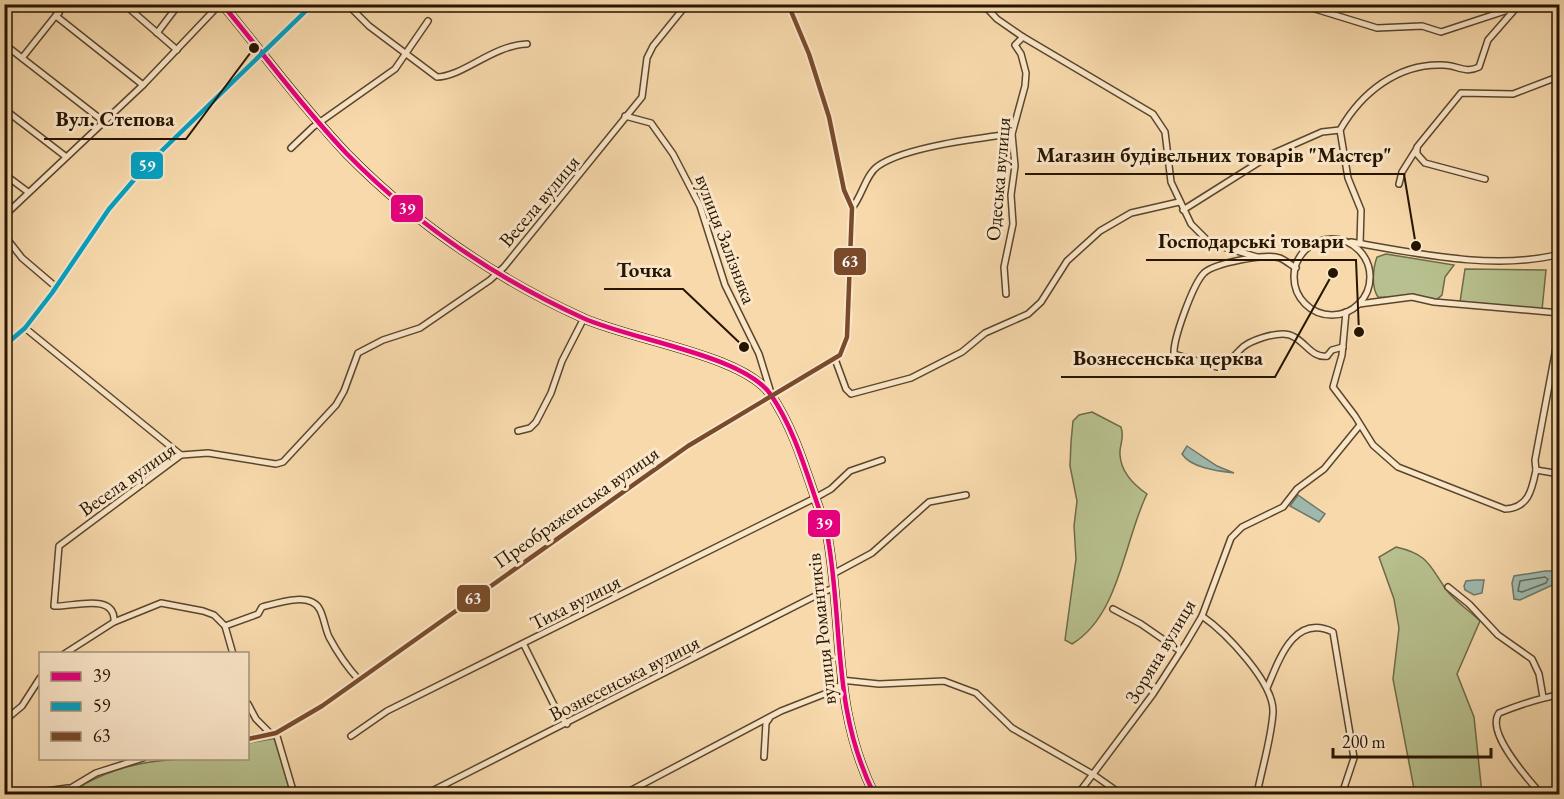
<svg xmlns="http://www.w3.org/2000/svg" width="1564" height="799" font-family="'EB Garamond',serif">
  <rect width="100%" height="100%" fill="#f7d9ac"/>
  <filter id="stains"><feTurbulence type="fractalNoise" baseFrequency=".00333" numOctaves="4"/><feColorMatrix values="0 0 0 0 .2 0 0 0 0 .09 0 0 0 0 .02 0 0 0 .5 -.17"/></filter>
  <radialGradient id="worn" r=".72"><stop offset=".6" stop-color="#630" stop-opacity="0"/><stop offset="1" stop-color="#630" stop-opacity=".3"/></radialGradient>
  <g fill="#b7c08e" stroke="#6e6a47" stroke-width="1.5">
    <path d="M 1386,254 L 1454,265 L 1445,277 L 1442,295 L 1436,300 L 1378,297 C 1371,287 1373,268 1377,257 Z"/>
    <polygon points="1465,269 1546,270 1542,310 1460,302"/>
    <path d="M 1092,412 L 1121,427 C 1125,440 1119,444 1120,455 C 1121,472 1134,485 1147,494 C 1124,540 1120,615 1072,644 L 1065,640 L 1076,559 L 1074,526 L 1077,501 L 1070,466 L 1071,442 L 1073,421 L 1079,415 Z"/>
    <path d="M 1396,547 C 1427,554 1429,564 1445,588 C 1453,600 1470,611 1480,621 L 1457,674 L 1474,717 L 1482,794 L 1415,794 L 1393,679 L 1399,628 L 1394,599 L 1379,557 Z"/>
    <path d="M 277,738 L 293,794 L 68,794 C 126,755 181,758 248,758 L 248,743 Z"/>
  </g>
  <g fill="#9eb9ae" stroke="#6e7768" stroke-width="1.5">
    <path d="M 1187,446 L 1217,466 L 1234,473 C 1218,471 1191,468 1182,454 Z"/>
    <polygon points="1298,495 1325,514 1319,522 1290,506"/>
    <polygon points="1545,571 1559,571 1559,582 1520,600 1514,599 1512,583 1514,576"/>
    <polygon points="1475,580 1484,580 1482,593 1474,595 1465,590 1464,586 1466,581"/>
  </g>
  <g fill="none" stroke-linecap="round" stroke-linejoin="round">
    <polygon stroke="#626757" stroke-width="1.5" points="1545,577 1548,579 1546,583 1522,592 1518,591 1520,581"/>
    <g stroke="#5a462b" stroke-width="8">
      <g id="street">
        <polyline points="50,4 59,13"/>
        <polyline points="124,4 177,50"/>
        <path d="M 347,4 L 369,26 L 437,77 C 462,77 493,45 527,44"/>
        <polyline points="983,4 997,19 1023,37 1153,114 1165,132 1171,182 1191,224 1210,243 1257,257"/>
        <polyline points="1299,4 1377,28 1422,26 1441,32 1526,4"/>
        <polyline points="56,16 143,85"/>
        <polyline points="157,33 179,4"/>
        <polyline points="4,44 103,121"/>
        <polyline points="22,58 65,4"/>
        <polyline points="4,109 65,156"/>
        <polyline points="625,116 651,123 673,154 700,206 725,285 759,354 771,393"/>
        <polyline points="1340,130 1348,178 1361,210 1360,244"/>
        <polyline points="291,148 313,127 395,69 428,21"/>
        <polyline points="4,174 28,192"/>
        <polyline points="1485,179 1425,163 1417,154 1417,147 1461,93 1513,94 1560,76"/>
        <polyline points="1399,184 1402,172 1417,148"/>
        <path d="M 852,208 C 862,196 866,174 878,166 C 905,147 979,138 1012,134"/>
        <path d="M 1183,210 L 1272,154 L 1322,132 L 1340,130 C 1361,93 1398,63 1443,65 C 1457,65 1465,74 1479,67 L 1488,40 L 1516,8"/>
        <polyline points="4,216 143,85 220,4"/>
        <polyline points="4,235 22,258 56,287"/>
        <circle cx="1332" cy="277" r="38"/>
        <path d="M 1351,242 C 1415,253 1495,271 1560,254"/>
        <path d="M 1296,268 C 1291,265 1285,260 1280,258 C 1266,253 1215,263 1204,273 C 1193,284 1173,339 1174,354 L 1217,367 C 1230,364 1234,355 1243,347 C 1252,340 1271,334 1283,334 C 1303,334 1309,359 1327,356"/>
        <polyline points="1006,294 1004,267 1013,224 1011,195 1015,166 1012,134 1025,86 1026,73 1021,54 1015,45 1023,37"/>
        <polyline points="1359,304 1412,297 1434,302 1560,313"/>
        <path d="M 1346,312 L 1342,355 L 1333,387 L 1355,416 L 1373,445 L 1398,467 L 1505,509 C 1529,508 1532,489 1536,470 L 1560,474"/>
        <polyline points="25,328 181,455"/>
        <polyline points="4,346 25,328 52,293 109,209 145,167 313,4"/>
        <polyline points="1327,356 1332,350 1343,347"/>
        <polyline points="835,359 846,389 851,394 911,378 962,352 985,333 1028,314 1041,302 1067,261 1100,231 1131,213 1179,202"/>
        <polyline points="518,431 530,428 536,422 551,393 562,361 584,318"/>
        <polyline points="1536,470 1535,460 1560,327"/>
        <polyline points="833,574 872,553 929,502 966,495"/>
        <polyline points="1448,587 1469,604 1498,635 1532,659 1539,674 1543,697"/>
        <polyline points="1113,609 1141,624 1180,651"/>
        <path d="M 1202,616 C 1225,632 1275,683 1273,713 C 1271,740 1262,768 1257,794"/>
        <polyline points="114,622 161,603 203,611 214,615 225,626 233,654"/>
        <path d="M 225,626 L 258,614 L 262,607 C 277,603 311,591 320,610 C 324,618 325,628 329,637 C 337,652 347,667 359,680"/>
        <polyline points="524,645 557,711 567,724"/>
        <path d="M 64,654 L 114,622 C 116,591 69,608 54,606 L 59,546 L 181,455 L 208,453 L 276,464 L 283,462 L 336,405 L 344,391 L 358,353 L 383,340 L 420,328 L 490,280 L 504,267 L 642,97 L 647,58 L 653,46 L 687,4"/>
        <polyline points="841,680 879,684 944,681 976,693 1012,728 1094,775 1121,794"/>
        <path d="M 1267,688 C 1279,660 1294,613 1333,632 L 1354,758 L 1342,794"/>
        <polyline points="248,704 256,719 271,734"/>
        <polyline points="4,721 22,706 40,678"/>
        <polyline points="276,733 294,794"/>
        <polyline points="351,736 387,711 815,498 831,489 850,471 882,460"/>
        <polyline points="248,739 276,733 322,706 688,446 840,355 847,337 852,208 844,190 829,117 809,54 788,4"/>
        <polyline points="764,757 766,723 769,719"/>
        <polyline points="25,794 68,788"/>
        <polyline points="61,794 96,773 143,758"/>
        <polyline points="426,794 823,592 834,588"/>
        <polyline points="624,794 781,711 832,691 842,684"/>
        <polyline points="1078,794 1153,694 1186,643 1202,616 1231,538 1242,527 1283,507 1297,489 1324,469 1360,425"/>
        <path d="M 1541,794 C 1528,779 1485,732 1499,713 C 1519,705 1538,698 1560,695"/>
      </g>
    </g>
    <g stroke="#261500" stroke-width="10">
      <path id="secondary" d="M 222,4 C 264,54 302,107 347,154 C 415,223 495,278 583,318 C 631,340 744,355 771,395 C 792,426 803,462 815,497 C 820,513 827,527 829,545 C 843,633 833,711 874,794"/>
    </g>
    <use href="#street" stroke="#fae6c9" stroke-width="5"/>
    <use href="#secondary" stroke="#fae6c9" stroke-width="8"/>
    <g stroke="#fae6c9" stroke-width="9">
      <path id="bus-1" d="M 222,4 C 264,54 302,107 347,154 C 415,223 495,278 583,318 C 631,340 744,355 771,395 C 792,426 803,462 815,497 C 820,513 827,527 829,545 C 843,633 833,711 874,794"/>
    </g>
    <g stroke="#fae6c9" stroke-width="9">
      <polyline id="bus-2" points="4,346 25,328 52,293 109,209 145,167 313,4"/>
    </g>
    <g stroke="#fae6c9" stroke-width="9">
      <polyline id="bus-3" points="248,739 276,733 322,706 688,446 840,355 847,337 852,208 844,190 829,117 809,54 788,4"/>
    </g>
    <use href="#bus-1" stroke="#e5007d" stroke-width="4.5"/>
    <use href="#bus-2" stroke="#02a2c4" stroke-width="4.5"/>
    <use href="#bus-3" stroke="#7a4b2a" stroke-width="4.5"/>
  </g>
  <g text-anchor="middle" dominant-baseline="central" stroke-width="6" stroke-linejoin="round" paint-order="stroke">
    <g font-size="20" fill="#261500" stroke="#fae6c9">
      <text transform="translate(998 179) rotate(-85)">Одеська вулиця</text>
      <text transform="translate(539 201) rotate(-50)">Весела вулиця</text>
      <text transform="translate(726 239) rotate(69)">вулиця Залізняка</text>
      <text transform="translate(127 479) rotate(-35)">Весела вулиця</text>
      <text transform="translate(576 507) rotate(-35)">Преображенська вулиця</text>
      <text transform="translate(575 602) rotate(-27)">Тиха вулиця</text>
      <text transform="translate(821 629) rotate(-96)">вулиця Романтиків</text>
      <text transform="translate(1160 651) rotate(-59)">Зоряна вулиця</text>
      <text transform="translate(624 678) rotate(-27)">Вознесенська вулиця</text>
    </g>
  </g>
  <path fill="none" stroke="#261500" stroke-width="2" d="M254 48L186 139H44M1416 246L1404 174H1025M1359 332L1356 260H1146M744 347L683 289H604M1333 273L1275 377H1061"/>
  <g fill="#261500" stroke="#fae6c9" stroke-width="2">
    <circle cx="254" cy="48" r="6"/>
    <circle cx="1416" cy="246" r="6"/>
    <circle cx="1359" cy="332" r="6"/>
    <circle cx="744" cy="347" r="6"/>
    <circle cx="1333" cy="273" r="6"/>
  </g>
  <g font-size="21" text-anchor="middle" font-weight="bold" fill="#261500" stroke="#fae6c9" stroke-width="6" stroke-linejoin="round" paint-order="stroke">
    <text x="115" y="126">Вул. Степова</text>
    <text x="1214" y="162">Магазин будівельних товарів "Мастер"</text>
    <text x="1251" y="248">Господарські товари</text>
    <text x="644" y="277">Точка</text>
    <text x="1168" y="365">Вознесенська церква</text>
  </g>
  <g stroke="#fae6c9" stroke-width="2">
    <rect x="130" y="151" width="34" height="29" rx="6" fill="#02a2c4"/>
    <rect x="390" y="194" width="34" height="29" rx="6" fill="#e5007d"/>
    <rect x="833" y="247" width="34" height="29" rx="6" fill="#7a4b2a"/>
    <rect x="807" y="509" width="34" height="29" rx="6" fill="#e5007d"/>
    <rect x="456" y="584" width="35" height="29" rx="6" fill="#7a4b2a"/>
  </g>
  <g font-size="16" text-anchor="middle" font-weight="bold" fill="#fff">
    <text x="147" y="171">59</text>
    <text x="407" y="214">39</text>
    <text x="850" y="267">63</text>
    <text x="824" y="529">39</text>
    <text x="473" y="604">63</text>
  </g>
  <rect width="1564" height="799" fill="none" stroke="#f7d9ac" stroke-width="24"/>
  <rect x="6" y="6" width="1552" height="787" fill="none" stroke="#261500" stroke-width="3"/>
  <rect x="12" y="12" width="1540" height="775" fill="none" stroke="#261500" stroke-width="1.5"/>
  <rect x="39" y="652" width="210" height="108" fill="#fae6c9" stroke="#a59279" stroke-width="1.5"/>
  <rect x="51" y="672" width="30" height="9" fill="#e5007d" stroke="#a59279" stroke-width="1.5"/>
  <text x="93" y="682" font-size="18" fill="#261500">39</text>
  <rect x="51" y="702" width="30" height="9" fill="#02a2c4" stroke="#a59279" stroke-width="1.5"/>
  <text x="93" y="712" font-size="18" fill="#261500">59</text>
  <rect x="51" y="732" width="30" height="9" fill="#7a4b2a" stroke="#a59279" stroke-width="1.5"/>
  <text x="93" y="742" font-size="18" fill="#261500">63</text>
  <path d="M1333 748v9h158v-9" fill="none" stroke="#261500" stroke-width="3"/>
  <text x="1342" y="748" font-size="18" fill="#261500" stroke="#fae6c9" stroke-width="4.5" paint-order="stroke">200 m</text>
  <rect width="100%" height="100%" filter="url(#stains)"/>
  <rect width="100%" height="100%" fill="url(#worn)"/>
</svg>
